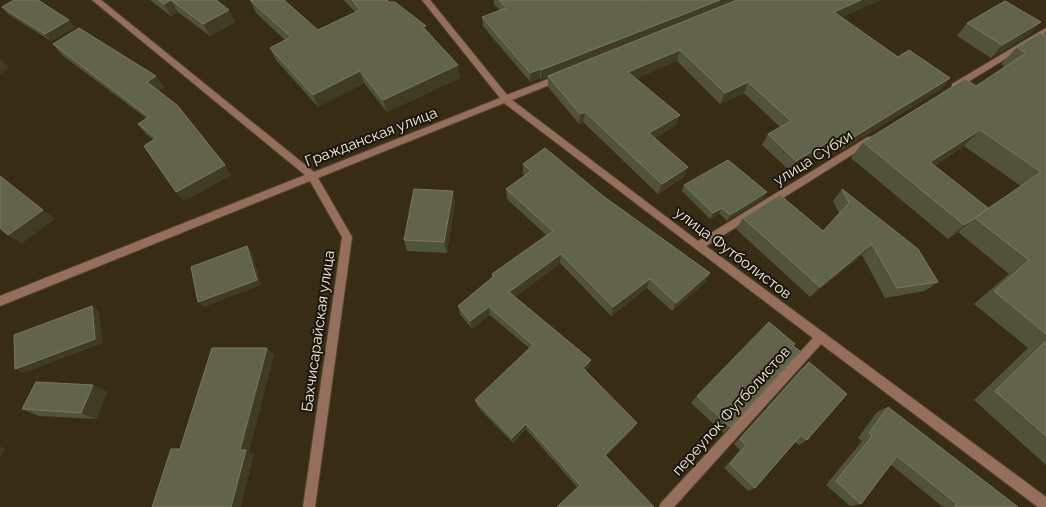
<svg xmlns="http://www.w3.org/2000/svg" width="1046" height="507" font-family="Raleway,sans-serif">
  <rect width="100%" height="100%" fill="#392c14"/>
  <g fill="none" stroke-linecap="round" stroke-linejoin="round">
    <g stroke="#534730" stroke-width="2">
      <g id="minor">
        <polygon points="92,0 101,0 314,172 500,98 422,0 430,0 507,95 556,76 562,76 562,80 512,100 698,241 868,137 874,137 875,139 874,141 706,246 1046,497 1046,507 1038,507 821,344 674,507 659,507 661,503 813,338 504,103 318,178 352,237 315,507 303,507 342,237 310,181 0,306 0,296 305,175"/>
        <polygon points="1046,28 1046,34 958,88 952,88 952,84"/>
      </g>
    </g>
    <use href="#minor" fill="#966f5c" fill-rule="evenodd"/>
  </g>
  <g fill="#505339" fill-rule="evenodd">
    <polygon points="150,0 216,0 229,10 235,22 210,36 178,12 171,16"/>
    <polygon points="250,0 318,30 355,12 344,0 387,0 427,31 458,65 460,78 387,112 364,83 318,107 276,60 270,48 285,40 256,13"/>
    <polygon points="494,0 641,0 643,1 881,0 841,17 898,57 950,78 941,89 842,150 835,144 790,171 762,145 768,134 780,127 744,93 720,104 677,61 636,78 676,125 655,138 684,177 658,194 583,122 579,124 548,87 548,77 541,79 540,78 530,82 483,26 482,17 500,10 494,4"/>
    <polygon points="2,7 75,27 51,41 8,14"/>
    <polygon points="967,23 1029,35 991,58 957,36"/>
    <path d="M 1046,31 L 1046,465 L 974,400 L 1028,348 L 974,304 L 1009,274 L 958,232 L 948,239 L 851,158 L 863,142 L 976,86 L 1005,67 L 1001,64 L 1017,47 L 1043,35 ZM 964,146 L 1021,186 L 988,208 L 934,166 Z"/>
    <polygon points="53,44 164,87 158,90 231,175 184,201 176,192 154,140 146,134 138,124 146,118 62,55"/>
    <polygon points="523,164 603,196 710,273 705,282 672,311 647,288 611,316 560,263 515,297 589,367 585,371 637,423 633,429 606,456 577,487 526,429 513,443 477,406 475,400 529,348 490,315 472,329 460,314 458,306 492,278 492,274 546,235 507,199 506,189 525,175 523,174"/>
    <polygon points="684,185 763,199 727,221 719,213 710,219 682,191"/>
    <polygon points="842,189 938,282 925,291 885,298 862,255 810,297 736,229 743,218 823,231 839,213 833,201"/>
    <polygon points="453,191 455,202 447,253 407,251 404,240"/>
    <polygon points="809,362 807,440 799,445 795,442 755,488 748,491 724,468 740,450 734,444 801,369"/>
    <polygon points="93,385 107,392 96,419 39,416 22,409"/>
    <polygon points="697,396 730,427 723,433 691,403"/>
    <polygon points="888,407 1018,507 943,507 890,464 861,504 850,506 826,485 862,441 858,438 877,412"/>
  </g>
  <g fill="#403c23">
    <polygon points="171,0 178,12 171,16 164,4"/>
    <polygon points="720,0 740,0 541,79 541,70"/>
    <polygon points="861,0 881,0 828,23 834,12"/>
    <polygon points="229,10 235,22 210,36 203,24"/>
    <polygon points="69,20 75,27 51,41 45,34"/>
    <polygon points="1041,22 1029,35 991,58 1002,45"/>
    <polygon points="680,50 677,61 626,83 628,72"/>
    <polygon points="0,59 9,68 0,74"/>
    <polygon points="458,65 460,78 387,112 383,100"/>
    <polygon points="540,69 540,78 530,82 530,73"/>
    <polygon points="360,71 364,83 318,107 313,95"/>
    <polygon points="156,76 164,87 155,92 147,82"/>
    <polygon points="950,78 941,89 842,150 849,140"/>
    <polygon points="748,82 744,93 720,104 725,93"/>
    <polygon points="585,112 583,122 579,124 580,114"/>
    <polygon points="680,115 676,125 647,143 649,133"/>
    <polygon points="980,130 964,146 915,178 930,162"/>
    <polygon points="842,134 835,144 790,171 796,161"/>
    <polygon points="225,165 231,175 184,201 176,192"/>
    <polygon points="688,167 684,177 658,194 662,184"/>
    <polygon points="453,191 455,202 447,253 444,242"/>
    <polygon points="767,192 763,199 727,221 730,215"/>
    <polygon points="722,208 719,213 710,219 713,213"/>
    <polygon points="43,210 55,219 21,244 8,235"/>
    <polygon points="975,218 958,232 948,239 964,225"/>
    <polygon points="872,244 862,255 810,297 820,287"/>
    <polygon points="247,246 252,252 261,285 204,307 198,302"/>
    <polygon points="561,254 560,263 510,300 509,292"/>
    <polygon points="710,273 705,282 672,311 676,303"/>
    <polygon points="650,279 647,288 611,316 613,307"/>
    <polygon points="92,306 99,311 103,343 24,373 15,369"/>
    <polygon points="489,307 490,315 472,329 470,321"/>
    <polygon points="267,348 274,355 249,452 254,454 241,507 231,507 240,450"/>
    <polygon points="591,360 589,367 581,375 583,368"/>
    <polygon points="93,385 107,392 96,419 81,413"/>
    <polygon points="637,423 633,429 603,459 605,455"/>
    <polygon points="526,424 526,429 513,443 512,438"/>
    <polygon points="0,447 5,448 0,458"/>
  </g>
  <g fill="#62634b" stroke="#797962" fill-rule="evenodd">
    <polygon points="14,0 38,0 69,20 45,34 2,7"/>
    <polygon points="158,0 216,0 229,10 203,24 171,0 164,4"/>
    <polygon points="250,0 284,0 318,30 360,10 352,0 387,0 389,2 395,2 426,26 423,27 458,65 383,100 360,71 313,95 270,48 291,37"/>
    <polygon points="499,0 641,0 643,1 646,0 720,0 541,70 540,69 530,73 482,17 506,8"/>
    <polygon points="737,0 861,0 834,12 898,57 909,50 950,78 849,140 842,134 796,161 768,134 791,121 748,82 725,93 680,50 628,72 680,115 649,133 688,167 662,184 585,112 580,114 548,76"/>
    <polygon points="1005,1 1041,22 1002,45 967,23"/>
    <polygon points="79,28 156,76 147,82 177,105 225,165 176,192 144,146 156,138 138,124 149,117 53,44"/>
    <path d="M 1040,33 L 1046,36 L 1046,334 L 994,291 L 1029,260 L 975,218 L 964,225 L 863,142 L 965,79 L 976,86 L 1026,53 L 1017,47 ZM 980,130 L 1041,172 L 976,217 L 988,208 L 930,162 Z"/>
    <polygon points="545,148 603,196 710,273 676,303 650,279 613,307 561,254 509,292 591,360 583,368 637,423 605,455 654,507 557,507 580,485 526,424 512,438 475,400 533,345 489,307 470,321 458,306 494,276 492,274 553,231 506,189 531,171 523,164"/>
    <polygon points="728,160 767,192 730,215 722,208 713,213 684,185"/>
    <polygon points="0,176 43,210 8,235 0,228"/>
    <polygon points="414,189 453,191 444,242 404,240"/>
    <polygon points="842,189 918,249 938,282 897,288 872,244 820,287 743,218 780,195 823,231 849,203"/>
    <polygon points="247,246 257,280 198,302 191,267"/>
    <polygon points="92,306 95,339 15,369 14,335"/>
    <polygon points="769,322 795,344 793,346 800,351 730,427 697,396"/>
    <polygon points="1046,341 1046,436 995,391"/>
    <polygon points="212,348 267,348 240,450 246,450 231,507 152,507 171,449 180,449"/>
    <polygon points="809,362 847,394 807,440 801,435 755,488 730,464 746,445 740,439"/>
    <polygon points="36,382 93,385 81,413 22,409"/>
    <polygon points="888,407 1018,507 954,507 957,504 897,456 861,504 836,481 872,436 869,433"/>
  </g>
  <g text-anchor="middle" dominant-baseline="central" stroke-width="4" stroke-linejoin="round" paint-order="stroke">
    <g font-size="15" fill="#f5edde" stroke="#1b150b">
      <text transform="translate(371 137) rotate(-21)">Гражданская улица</text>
      <text transform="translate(813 158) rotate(-32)">улица Субхи</text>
      <text transform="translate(733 253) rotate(37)">улица Футболистов</text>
      <text transform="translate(318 331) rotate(-82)">Бахчисарайская улица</text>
      <text transform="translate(731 411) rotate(-48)">переулок Футболистов</text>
    </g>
  </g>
</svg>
